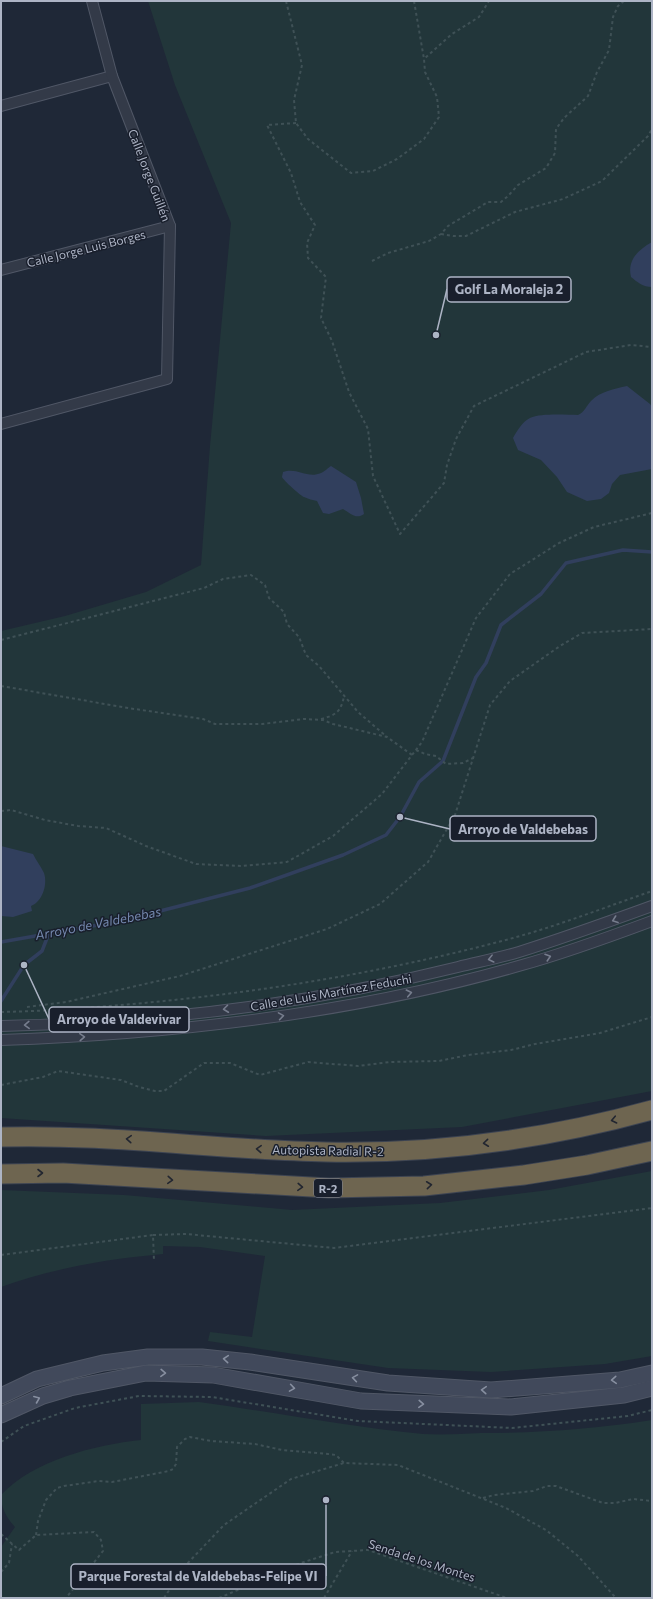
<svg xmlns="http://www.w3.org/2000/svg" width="653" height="1599" font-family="Commissioner,sans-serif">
  <rect width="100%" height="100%" fill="#1f2837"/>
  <g fill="#22363a">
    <polygon points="148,1 652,1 652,1091 462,1127 266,1136 1,1118 1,631 65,616 146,592 201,565 210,446 231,223 175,85"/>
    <path d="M 652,1171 L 652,1356 L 605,1364 L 491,1372 L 388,1368 L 208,1341 L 210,1332 L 252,1337 L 265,1256 L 200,1247 L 163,1246 L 163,1254 C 106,1259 55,1268 1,1287 L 1,1190 L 124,1195 L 292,1210 L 440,1203 L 549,1190 Z"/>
    <path d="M 199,1402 C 274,1412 348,1427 423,1434 C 442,1435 462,1434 481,1433 C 538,1433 595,1429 652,1420 L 652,1598 L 1,1598 L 1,1547 L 15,1527 C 6,1517 1,1508 1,1495 C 34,1460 95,1445 141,1440 L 141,1404 Z"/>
  </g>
  <g fill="#313f5d">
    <path d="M 652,242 L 652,287 C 643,287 637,282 631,277 C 627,260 638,250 652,242 Z"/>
    <path d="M 627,386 L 650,404 L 652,407 L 652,469 L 620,475 L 612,484 L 609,493 L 601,499 L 587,501 L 567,492 L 557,477 L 541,460 L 518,450 L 513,438 C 517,431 522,422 530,418 C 541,413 566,415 578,415 C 585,412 586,406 591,401 C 601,391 614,389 627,386 Z"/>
    <path d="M 331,466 L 356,482 L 361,498 L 364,514 C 356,520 350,513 343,509 L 329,514 L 323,513 L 317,501 C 313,500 308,499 304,497 C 301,496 283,480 282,477 L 283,472 C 297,467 307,479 321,473 C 324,472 328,468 331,466 Z"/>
    <path d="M 1,846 L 33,854 C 36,860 41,867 44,873 C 48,885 42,902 31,906 L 32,911 L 13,917 L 1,916 Z"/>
  </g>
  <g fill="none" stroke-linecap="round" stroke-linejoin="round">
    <g stroke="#313f5d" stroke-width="3.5">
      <polyline points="1,942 121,921 250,888 343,855 386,835 400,817 419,782 443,761 476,677 486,663 501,625 541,594 566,563 623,550 652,552"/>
      <polyline points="1,1001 24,965 42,951 49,933"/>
    </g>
    <g stroke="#505766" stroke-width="12">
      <g id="street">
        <polyline points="1,106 112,76"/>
        <polyline points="1,270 170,226"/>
        <polyline points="1,424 167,379 170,226 112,76 92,1"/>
        <path d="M 1,1026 C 154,1023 309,1004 458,967 C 478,962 499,958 519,952 C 564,938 608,922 652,906"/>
        <path d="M 1,1040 C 176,1034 353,1014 522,965 C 566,953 609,937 652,921"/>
      </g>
    </g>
    <g stroke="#505766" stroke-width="17">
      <g id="secondary">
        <polyline points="1,1396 37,1379 103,1363 148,1357 202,1357 250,1362 388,1383 491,1390 620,1380 652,1373"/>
        <polyline points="1,1415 43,1396 70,1388 146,1373 213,1375 361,1401 511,1407 624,1395 652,1388"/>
      </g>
    </g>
    <g stroke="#3d4452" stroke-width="21">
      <g id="highway">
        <path d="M 1,1137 C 110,1134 218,1150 326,1152 C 436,1154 547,1139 652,1110"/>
        <polyline points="1,1174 63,1173 329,1188 424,1186 524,1175 587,1165 652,1151"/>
      </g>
    </g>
    <g stroke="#3f5156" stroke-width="2" stroke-dasharray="3 3" stroke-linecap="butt">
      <polyline points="286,1 302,65 294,100 296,123 308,139 351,173 373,171 397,159 424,139 439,117 437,97 425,72 424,59 452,34 479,17 489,1"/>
      <polyline points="414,1 424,59"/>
      <polyline points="296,123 267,125 291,173 300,202 315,225 307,243 308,258 326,277 321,318 332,341 349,392 368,429 373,476 400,534 444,483 447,465 456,439 474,406 586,352 631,345 652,347"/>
      <polyline points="441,234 453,236 466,236 515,212 563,199 602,181 648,136 652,129"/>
      <polyline points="372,261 388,253 429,241 441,234 448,226 488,202 501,202 508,196 518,185 546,168 555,153 556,129 564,118 588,96 597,72 609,50 613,17 618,6 624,1"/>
      <polyline points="1,640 204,588 223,579 251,575 265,585 269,598 284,612 287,624 299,637 306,655 319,666 358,712 387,737"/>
      <polyline points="1,686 128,708 203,719 215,724 262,724 304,719 323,720 333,724 387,737 412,755"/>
      <path d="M 321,719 C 336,715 341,712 344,696"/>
      <polyline points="416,750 425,754 436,756 446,764 463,763 473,758"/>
      <polyline points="1,811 11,810 45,820 78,826 106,828 146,846 196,864 242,866 287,862 333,836 382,794 422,742 476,618 510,574 559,543 594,527 652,513"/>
      <polyline points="27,1007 66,1002 180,976 327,929 380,904 428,862 455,815 490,705 510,681 560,646 582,633 652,629"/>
      <path d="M 1,1012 C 52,1011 103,1007 154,1002 C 276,990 395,970 513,938 C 560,925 606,907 652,891"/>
      <polyline points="1,1085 43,1077 58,1071 121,1080 139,1087 155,1091 164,1091 204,1063 230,1063 260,1075 308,1062 358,1066 390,1062 439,1061 468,1055 511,1050 535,1044 600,1033 652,1017"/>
      <polyline points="153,1235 186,1234 334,1248 652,1208"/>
      <polyline points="1,1255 153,1235 154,1261"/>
      <polyline points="1,1442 24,1426 75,1408 139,1396 212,1397 358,1421 512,1428 628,1416 652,1410"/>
      <polyline points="483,1498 494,1495 533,1491 547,1486 556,1486 603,1503 615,1503 633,1499 652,1501"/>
      <polyline points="1,1534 19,1550 36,1535 94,1532 101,1540 103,1551 66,1598"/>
      <polyline points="36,1535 38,1521 46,1500 57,1488 64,1486 99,1481 112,1482 169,1471 173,1469 176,1464 177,1447 185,1439 190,1437 211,1441 255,1444 282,1450 328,1454 336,1455 344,1463"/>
      <polyline points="1,1572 9,1563 12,1544"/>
      <polyline points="164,1598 184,1567 224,1525 291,1479 344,1463 398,1465 506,1508 546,1530 578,1556 616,1598"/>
      <polyline points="219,1598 301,1563 335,1552 368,1550 507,1598"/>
      <polyline points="324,1598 352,1551"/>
    </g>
    <use href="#street" stroke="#333a48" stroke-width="10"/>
    <use href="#secondary" stroke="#41495b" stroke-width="15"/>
    <use href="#highway" stroke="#6e6550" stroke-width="19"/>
  </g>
  <defs><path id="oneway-chevron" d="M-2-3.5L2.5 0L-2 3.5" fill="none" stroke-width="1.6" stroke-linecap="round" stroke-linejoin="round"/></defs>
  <g stroke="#767d8d">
    <use href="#oneway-chevron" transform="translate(615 920) rotate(160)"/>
    <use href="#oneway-chevron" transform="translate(548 957) rotate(-18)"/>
    <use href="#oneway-chevron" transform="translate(491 959) rotate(166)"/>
    <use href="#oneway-chevron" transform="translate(409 993) rotate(-12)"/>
    <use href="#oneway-chevron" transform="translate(226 1009) rotate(173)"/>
    <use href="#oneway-chevron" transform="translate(281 1016) rotate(-9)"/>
    <use href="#oneway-chevron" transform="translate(27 1025) rotate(178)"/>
    <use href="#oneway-chevron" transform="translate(82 1037) rotate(-3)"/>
  </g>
  <g stroke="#222630">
    <use href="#oneway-chevron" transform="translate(614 1120) rotate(168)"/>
    <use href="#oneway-chevron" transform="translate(129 1139) rotate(-176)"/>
    <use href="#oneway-chevron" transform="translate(486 1143) rotate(174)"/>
    <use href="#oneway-chevron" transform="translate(259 1149) rotate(-177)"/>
    <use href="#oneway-chevron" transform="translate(40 1173)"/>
    <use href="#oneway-chevron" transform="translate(170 1180) rotate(4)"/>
    <use href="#oneway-chevron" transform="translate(429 1185) rotate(-6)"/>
    <use href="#oneway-chevron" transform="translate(300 1187) rotate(3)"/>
  </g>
  <g stroke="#878fa0">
    <use href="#oneway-chevron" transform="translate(226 1359) rotate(-175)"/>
    <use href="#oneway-chevron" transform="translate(163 1373) rotate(2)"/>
    <use href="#oneway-chevron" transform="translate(355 1378) rotate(-171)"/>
    <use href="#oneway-chevron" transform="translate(614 1380) rotate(176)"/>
    <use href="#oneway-chevron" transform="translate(292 1388) rotate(9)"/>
    <use href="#oneway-chevron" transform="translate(484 1390) rotate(-176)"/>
    <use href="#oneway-chevron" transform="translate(37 1399) rotate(-22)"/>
    <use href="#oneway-chevron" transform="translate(421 1404) rotate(3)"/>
  </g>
  <g text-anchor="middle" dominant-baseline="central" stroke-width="3" stroke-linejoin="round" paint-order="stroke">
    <rect fill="#191f2c" stroke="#818797" stroke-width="1" x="314" y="1179" width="28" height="18" rx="3"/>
    <g font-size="11" font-weight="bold" fill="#adb4c5">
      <text x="328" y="1188">R-2</text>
    </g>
    <g font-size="12" fill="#adb4c5" stroke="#191f2c">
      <text transform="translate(150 175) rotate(69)">Calle Jorge Guillén</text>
      <text transform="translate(86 248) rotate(-14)">Calle Jorge Luis Borges</text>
      <text transform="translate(331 992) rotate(-10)">Calle de Luis Martínez Feduchi</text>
      <text transform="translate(328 1150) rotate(1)">Autopista Radial R-2</text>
      <text transform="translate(422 1560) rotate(18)">Senda de los Montes</text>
    </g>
    <g font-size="13" font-style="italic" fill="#7488ae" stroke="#191f2c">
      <text transform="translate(98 923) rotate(-11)">Arroyo de Valdebebas</text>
    </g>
  </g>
  <path fill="none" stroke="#adb4c5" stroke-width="1.5" d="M436 335L447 289M400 817L450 829M24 965L49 1019M326 1500L326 1576"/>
  <g fill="#adb4c5" stroke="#191f2c" stroke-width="1.5">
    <circle cx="436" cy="335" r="4"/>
    <circle cx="400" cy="817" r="4"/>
    <circle cx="24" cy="965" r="4"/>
    <circle cx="326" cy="1500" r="4"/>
  </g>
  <g fill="#191f2c" stroke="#adb4c5" stroke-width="1.5">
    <rect x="447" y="277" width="124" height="25" rx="4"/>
    <rect x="450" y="816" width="146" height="25" rx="4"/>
    <rect x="49" y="1007" width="140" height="25" rx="4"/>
    <rect x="71" y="1564" width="255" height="25" rx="4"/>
  </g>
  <g font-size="13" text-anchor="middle" font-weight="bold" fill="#adb4c5">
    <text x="509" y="294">Golf La Moraleja 2</text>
    <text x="523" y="834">Arroyo de Valdebebas</text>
    <text x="119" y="1024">Arroyo de Valdevivar</text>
    <text x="198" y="1581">Parque Forestal de Valdebebas-Felipe VI</text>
  </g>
  <rect width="653" height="1599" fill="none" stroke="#adb4c5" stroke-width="4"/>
</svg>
